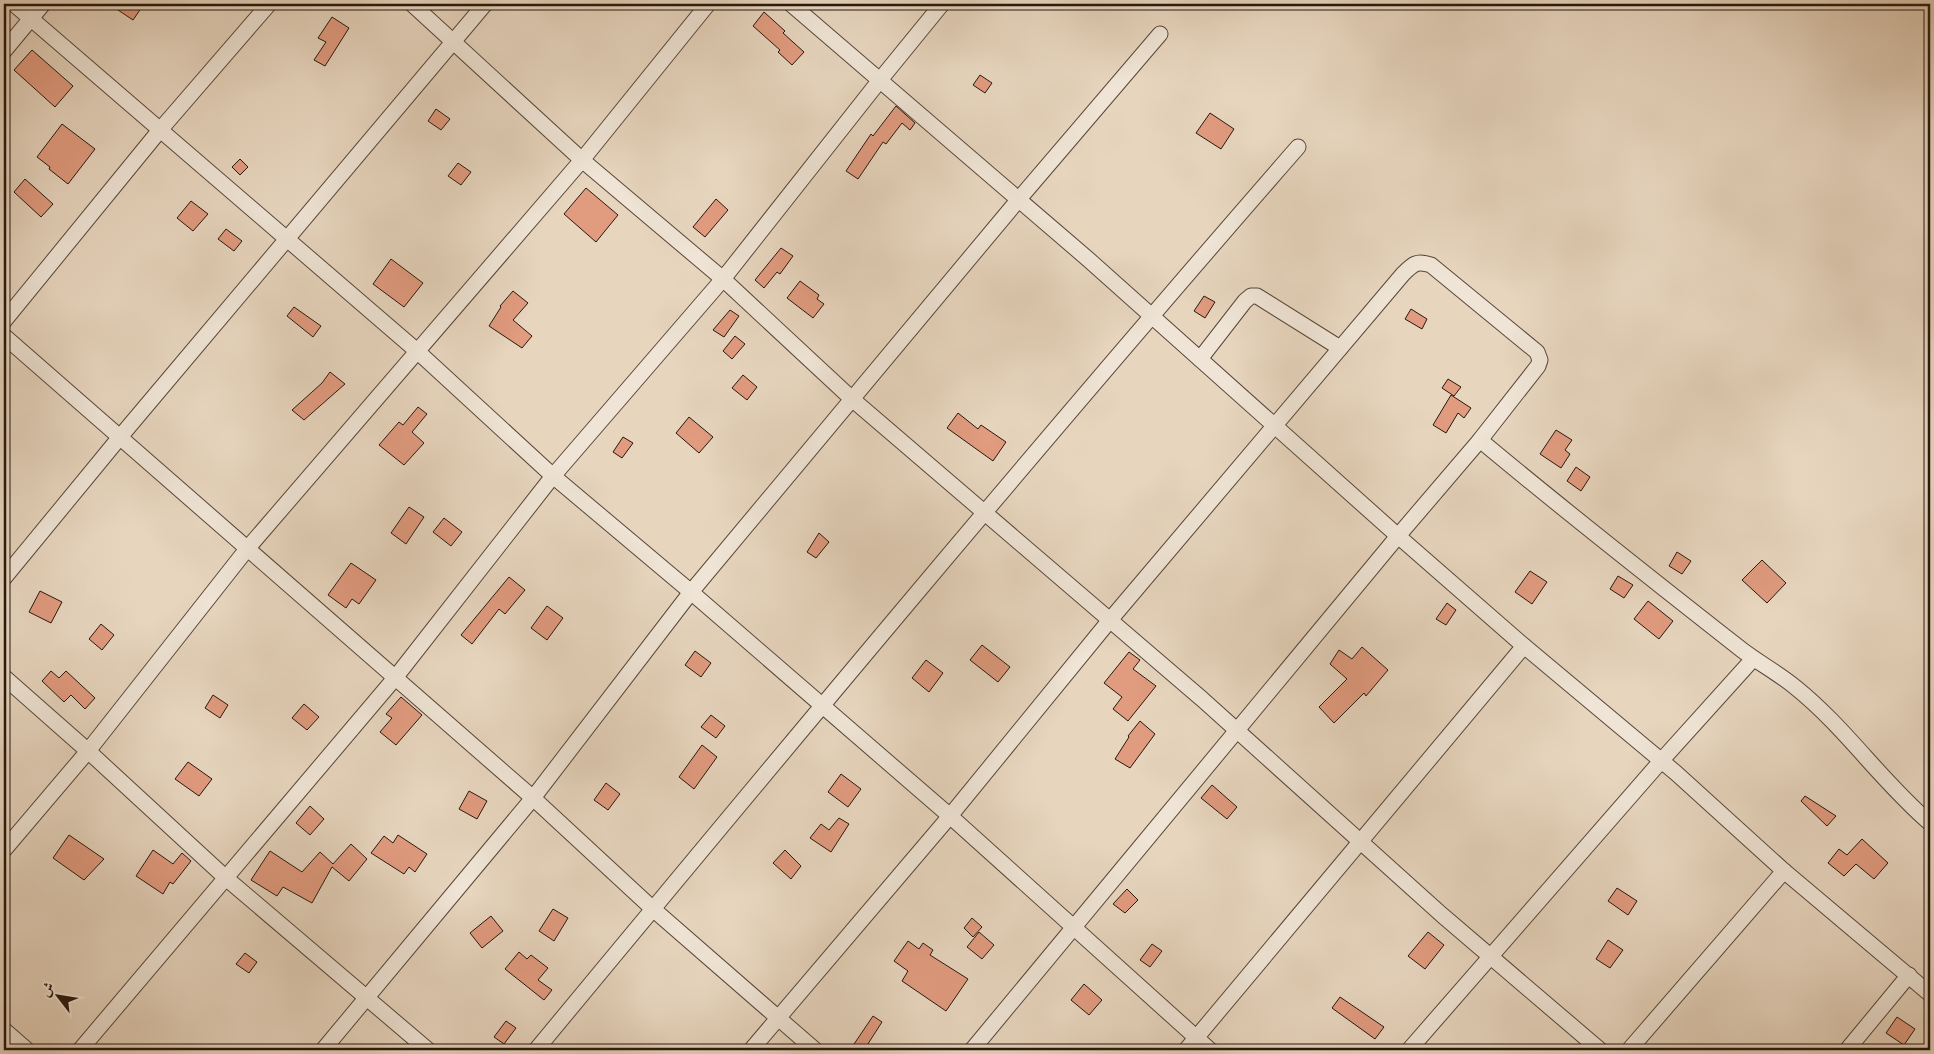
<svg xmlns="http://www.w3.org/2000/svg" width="1934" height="1054" font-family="'IM FELL English',Amiri,serif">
  <rect width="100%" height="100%" fill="#e7d5be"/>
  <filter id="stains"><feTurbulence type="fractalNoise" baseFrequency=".004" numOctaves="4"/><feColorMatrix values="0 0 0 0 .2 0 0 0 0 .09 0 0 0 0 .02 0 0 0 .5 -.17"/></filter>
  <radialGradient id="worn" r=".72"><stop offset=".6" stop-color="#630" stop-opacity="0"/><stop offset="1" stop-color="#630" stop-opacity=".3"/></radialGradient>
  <g fill="#e19b7f" stroke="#27180e">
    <polygon points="109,4 144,4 133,20"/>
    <polygon points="764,12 785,31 783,33 804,52 792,65 778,52 780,50 753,26"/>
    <polygon points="332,17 349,28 325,66 314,60 326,42 318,38"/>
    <polygon points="32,50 73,86 55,107 14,70"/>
    <polygon points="980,75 992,83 985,93 973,85"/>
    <polygon points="896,106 915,123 910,130 902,123 886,144 883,142 858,179 846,171 871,134 873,136"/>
    <polygon points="436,109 450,119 441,130 428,121"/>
    <polygon points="1210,113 1234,129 1221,149 1196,133"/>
    <polygon points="62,124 95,149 68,184 49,169 50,167 37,157"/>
    <polygon points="240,159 248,167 240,175 232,167"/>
    <polygon points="458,163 471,172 461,185 448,176"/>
    <polygon points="25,179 53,204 41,217 14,192"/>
    <polygon points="586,188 618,215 596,242 564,214"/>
    <polygon points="716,199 728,210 705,237 693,227"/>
    <polygon points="191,201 208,214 193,231 177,218"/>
    <polygon points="226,229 242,241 234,251 218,239"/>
    <polygon points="781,248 793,256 780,274 777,272 764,288 755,280"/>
    <polygon points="391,259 423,283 404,307 373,284"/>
    <polygon points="800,281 819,295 817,299 824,304 813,318 787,298"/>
    <polygon points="513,291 528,303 513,320 532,336 522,348 489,326 501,307 500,306"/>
    <polygon points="1204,296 1215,302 1205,318 1194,311"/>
    <polygon points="294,307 321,326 313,337 287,316"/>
    <polygon points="1411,309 1427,319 1422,329 1405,319"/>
    <polygon points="730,310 739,316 724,337 713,330"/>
    <polygon points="735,336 745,344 732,359 723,351"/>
    <polygon points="330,372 345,384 304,420 292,410 322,383"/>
    <polygon points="743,375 757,387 747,400 732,388"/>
    <polygon points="1448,379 1461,387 1454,396 1442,388"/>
    <polygon points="1451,395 1471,408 1464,418 1458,413 1446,433 1433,425"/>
    <polygon points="418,407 427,414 412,432 424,443 404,465 379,445 399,422 403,425"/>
    <polygon points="958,413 978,429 981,425 1006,442 993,461 947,428"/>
    <polygon points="689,417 713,437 699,453 676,433"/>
    <polygon points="1556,430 1572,440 1565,450 1570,454 1561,468 1540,454"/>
    <polygon points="623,437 633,443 622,458 613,452"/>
    <polygon points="1576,467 1590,477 1581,491 1567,481"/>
    <polygon points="409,507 424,517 406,544 391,533"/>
    <polygon points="444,518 462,532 451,546 433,532"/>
    <polygon points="819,533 829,542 816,558 807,552"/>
    <polygon points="1677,552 1691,561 1682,574 1669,566"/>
    <polygon points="1762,560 1786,583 1767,603 1742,580"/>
    <polygon points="351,563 376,580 359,604 352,599 346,608 328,595"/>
    <polygon points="1530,571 1547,582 1532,604 1515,592"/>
    <polygon points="1618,576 1633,585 1624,598 1610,589"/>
    <polygon points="509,577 525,590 505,614 499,609 472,644 461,635"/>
    <polygon points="40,591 62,602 51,623 29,612"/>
    <polygon points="1648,601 1673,621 1659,639 1634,619"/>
    <polygon points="1447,603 1456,610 1446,625 1436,619"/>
    <polygon points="547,606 563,618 547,640 531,628"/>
    <polygon points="101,624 114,635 102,650 89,639"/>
    <polygon points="982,645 1010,667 998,682 970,660"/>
    <polygon points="1362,647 1388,670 1366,696 1364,693 1334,723 1319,707 1347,679 1330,664 1339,650 1352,659"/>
    <polygon points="695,651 711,663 701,677 685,665"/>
    <polygon points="1129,652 1140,660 1133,669 1156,686 1128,721 1113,709 1122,697 1104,683"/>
    <polygon points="926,660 943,673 929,692 912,678"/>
    <polygon points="51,671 59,678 66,671 95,698 85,709 71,695 64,702 42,681"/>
    <polygon points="213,695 228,705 220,718 205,708"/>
    <polygon points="401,697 422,715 396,745 380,732 392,718 386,714"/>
    <polygon points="304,704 319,717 307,730 292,718"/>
    <polygon points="711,715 725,726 716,738 701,727"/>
    <polygon points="1140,721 1155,734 1130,768 1115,759 1129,737 1128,736"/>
    <polygon points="702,745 717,757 694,789 679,777"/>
    <polygon points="188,762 212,779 199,796 175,779"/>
    <polygon points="841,774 861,789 848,807 828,792"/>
    <polygon points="606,783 620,794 608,810 594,800"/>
    <polygon points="1212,785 1237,807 1227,819 1201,798"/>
    <polygon points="469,791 487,801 477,819 459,809"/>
    <polygon points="1805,796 1836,816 1827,826 1801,801"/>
    <polygon points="310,806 324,819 310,835 296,823"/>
    <polygon points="839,818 849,824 831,852 810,838 821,824 829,830"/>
    <polygon points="69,835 104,859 84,880 53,858"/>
    <polygon points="398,835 427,854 415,872 409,867 404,874 371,853 384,836 393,843"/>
    <polygon points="1862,839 1888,863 1874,879 1856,864 1844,876 1828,863 1839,849 1847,855"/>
    <polygon points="351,844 367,859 349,881 332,867 312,903 283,887 277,896 251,880 270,851 302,872 320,852 333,864"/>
    <polygon points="153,850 173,864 182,853 191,861 173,884 170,882 163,894 136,876"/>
    <polygon points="785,850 801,866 791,879 773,863"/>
    <polygon points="1617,888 1637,901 1628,915 1608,901"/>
    <polygon points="1127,889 1138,900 1125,913 1113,904"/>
    <polygon points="553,909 568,918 554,941 539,931"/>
    <polygon points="491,916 503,931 482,948 470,933"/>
    <polygon points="972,918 982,927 973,937 964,928"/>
    <polygon points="979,932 994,945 982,959 967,947"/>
    <polygon points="1428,932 1444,945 1425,969 1408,956"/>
    <polygon points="1608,940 1623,950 1610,968 1596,959"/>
    <polygon points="908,941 919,949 923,943 933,950 930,955 968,979 946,1011 902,981 908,971 894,961"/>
    <polygon points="1152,944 1162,951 1150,967 1140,960"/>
    <polygon points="519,952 527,959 531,955 548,968 538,980 552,990 544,1000 505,969"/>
    <polygon points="245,953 257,962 249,973 236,964"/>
    <polygon points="1084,984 1102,1000 1089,1015 1071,1000"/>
    <polygon points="1340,997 1384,1027 1375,1039 1332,1008"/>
    <polygon points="873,1016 882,1022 864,1050 850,1050"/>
    <polygon points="1897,1017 1915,1029 1904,1045 1886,1033"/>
    <polygon points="506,1021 516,1028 504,1044 494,1037"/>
  </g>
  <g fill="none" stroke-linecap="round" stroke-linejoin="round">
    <g stroke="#57473a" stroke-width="17">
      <g id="minor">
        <polyline points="14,4 417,351 553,476 691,592 950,816 1210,1050"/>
        <polyline points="412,4 582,160 723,279 852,399 1202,699 1442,915 1600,1050"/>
        <polyline points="791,4 1089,260 1398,536 1524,646 1676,773 1784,871 1930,994"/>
        <polyline points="4,51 43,4"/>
        <polyline points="4,321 160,130 269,4"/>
        <polyline points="4,336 533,798 653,909 815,1050"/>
        <polyline points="1200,359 1245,301 1251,296 1257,296 1340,348"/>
        <path d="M 1480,440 C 1566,512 1654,581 1742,650 C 1759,663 1778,673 1795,687 C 1845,727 1881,781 1930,823"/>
        <polyline points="4,578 120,437 485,4"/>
        <polyline points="4,677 88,751 227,879 428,1050"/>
        <polyline points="4,850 88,751 247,549 582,160 708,4"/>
        <polyline points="4,1030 27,1050"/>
        <polyline points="80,1050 395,678 553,476 723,279 880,80 942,4"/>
        <polyline points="323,1050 533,798 691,592 1019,199 1160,34"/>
        <path d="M 536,1050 C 787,747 1039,444 1298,147"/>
        <path d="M 751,1050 L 950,816 L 1110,620 L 1403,274 C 1413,264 1417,260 1431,265 L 1537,352 L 1540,360 L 1538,366 L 1480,440 L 1398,536 L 972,1050"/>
        <polyline points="1186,1050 1524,646"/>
        <polyline points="1409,1050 1661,761 1753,659"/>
        <polyline points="1629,1050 1784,871"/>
        <polyline points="1847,1050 1909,975"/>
      </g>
    </g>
    <use href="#minor" stroke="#efe4d5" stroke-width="15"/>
  </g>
  <rect width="1934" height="1054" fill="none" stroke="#e7d5be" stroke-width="20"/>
  <rect x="5" y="5" width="1924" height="1044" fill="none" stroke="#27180e" stroke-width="2.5"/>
  <rect x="10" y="10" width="1914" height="1034" fill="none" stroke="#27180e"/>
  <g transform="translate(58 996) rotate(301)" stroke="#efe4d5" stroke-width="4" paint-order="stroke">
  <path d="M0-4L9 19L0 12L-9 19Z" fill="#27180e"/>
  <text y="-8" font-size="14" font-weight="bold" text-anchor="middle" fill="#27180e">ش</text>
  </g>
  <rect width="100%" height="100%" filter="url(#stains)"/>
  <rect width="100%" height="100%" fill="url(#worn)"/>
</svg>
